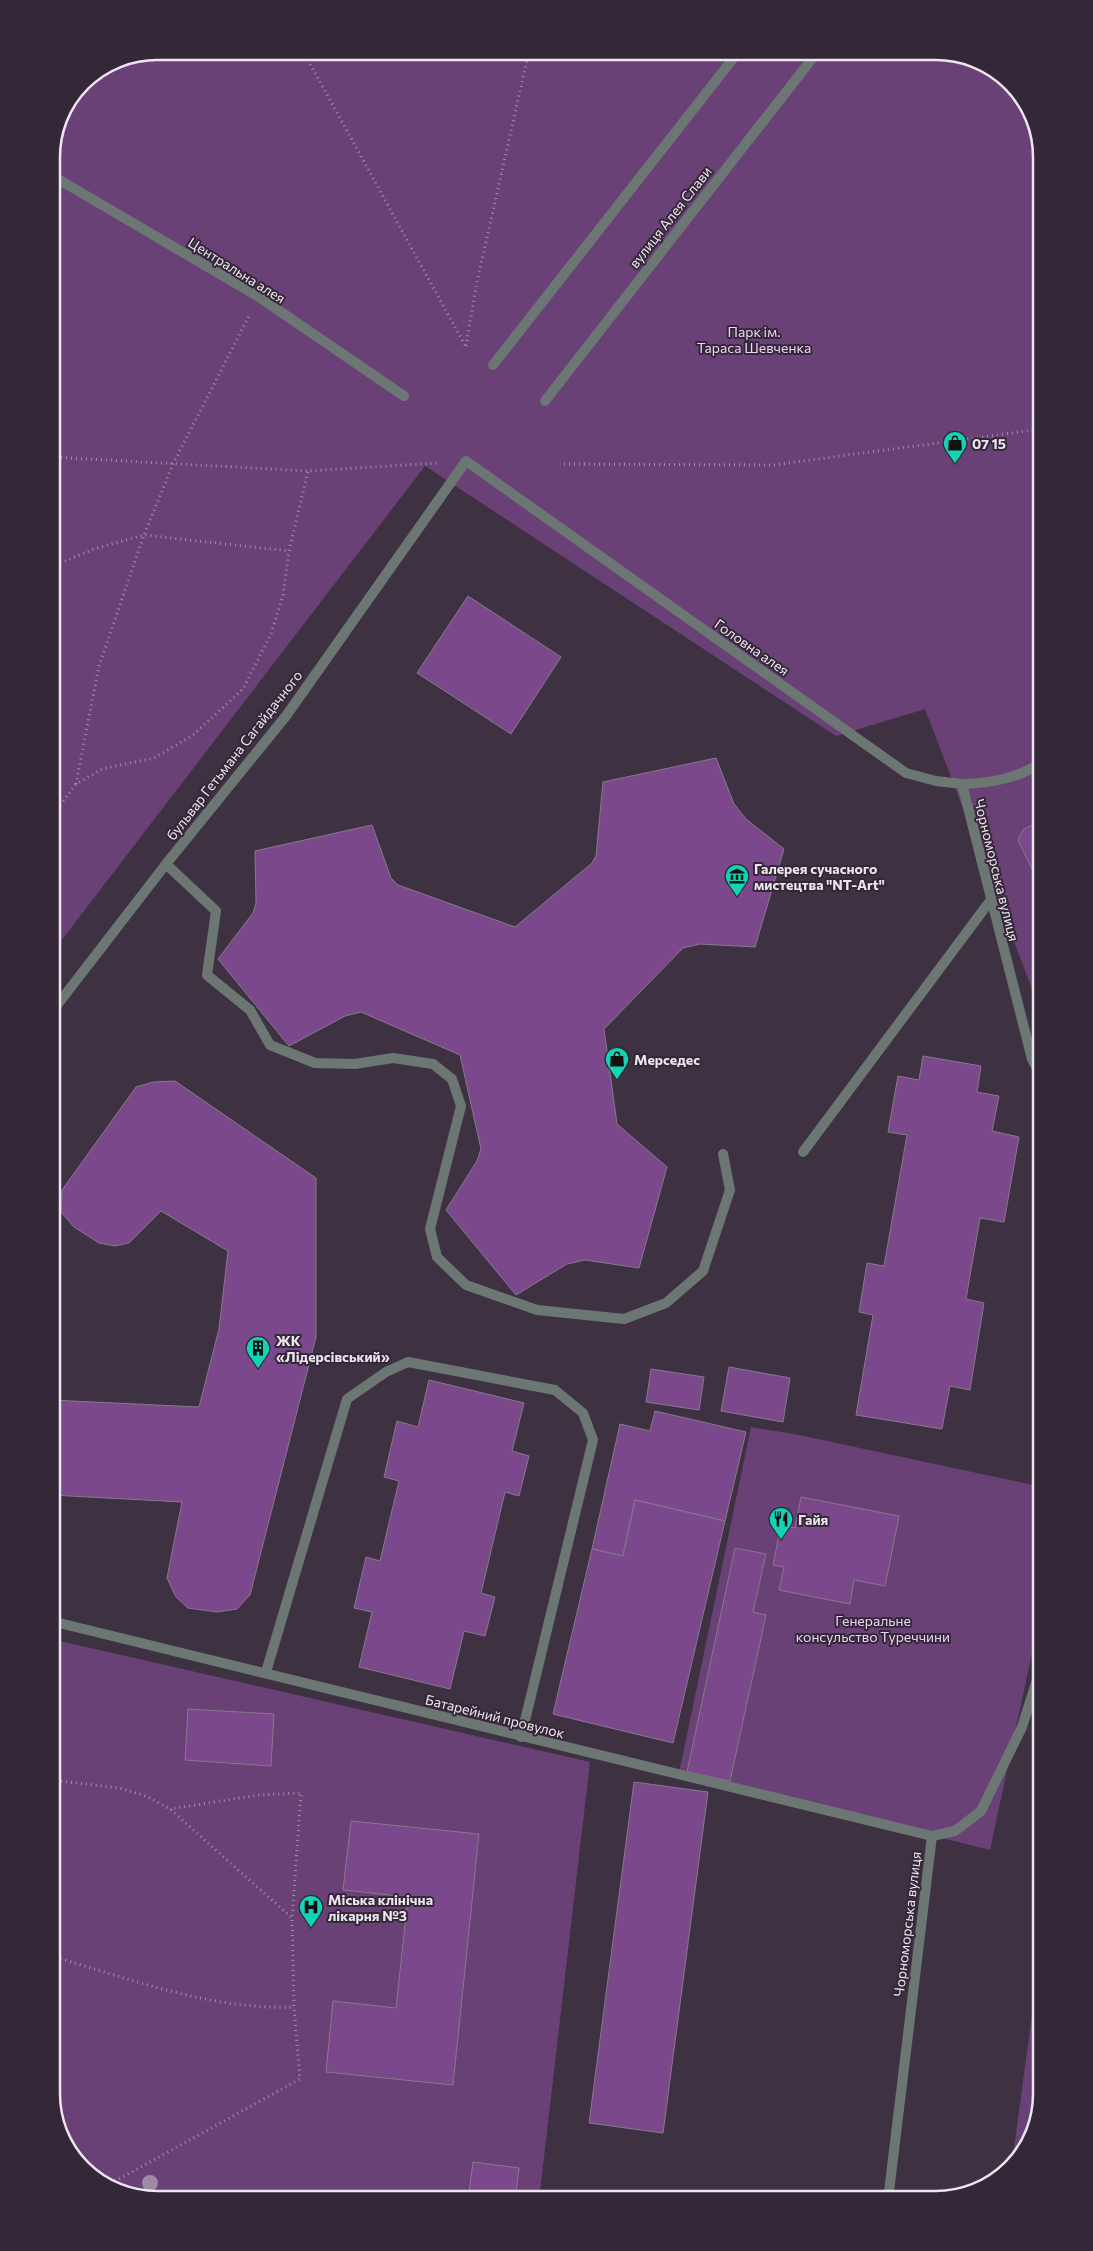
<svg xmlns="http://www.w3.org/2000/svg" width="1093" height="2251" font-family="Commissioner,sans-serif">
  <rect width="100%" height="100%" fill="#3e3242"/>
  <g fill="#694176">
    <polygon points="157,51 943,52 1000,73 1034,117 1042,157 1042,1015 925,709 836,736 425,466 51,954 51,151 59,116 83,82 117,59"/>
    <polygon points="751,1427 799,1435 1042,1487 1042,1606 990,1850 679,1773"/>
    <polygon points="51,1639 590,1762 539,2200 151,2200 98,2182 59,2134 51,2094"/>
    <polygon points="1042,1941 1042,2094 1024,2153 1012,2163"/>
  </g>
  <g fill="#7b488c" stroke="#87798c">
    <polygon points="468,596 561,657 511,734 417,673"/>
    <polygon points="716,758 734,804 746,819 784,849 755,947 700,944 683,948 604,1029 617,1124 667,1167 639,1268 585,1260 567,1264 516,1295 446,1210 477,1161 481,1149 460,1055 361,1012 345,1016 289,1046 218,959 253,913 256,903 255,851 372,825 391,878 398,885 515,927 592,863 596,856 603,782"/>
    <polygon points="1042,821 1042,890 1019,842 1019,837 1024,829"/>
    <polygon points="923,1056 981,1066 977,1092 999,1096 992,1131 1019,1137 1004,1222 980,1218 966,1299 984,1303 970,1390 950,1386 942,1429 856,1415 873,1315 859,1312 867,1263 884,1266 907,1135 888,1132 898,1076 919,1080"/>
    <polygon points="175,1081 316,1178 316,1337 250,1595 237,1609 217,1612 188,1608 176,1597 167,1578 182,1502 51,1495 51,1400 199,1407 219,1329 228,1251 161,1211 129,1243 115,1246 99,1243 74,1227 61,1212 62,1190 136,1087 153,1082"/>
    <polygon points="729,1367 790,1378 783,1422 721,1411"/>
    <polygon points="651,1369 704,1377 699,1410 646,1402"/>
    <polygon points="429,1380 524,1403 512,1451 529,1456 519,1496 505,1492 481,1593 495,1597 485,1636 464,1631 450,1689 359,1667 372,1612 354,1608 366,1557 380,1561 399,1481 384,1477 397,1421 418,1427"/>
    <polygon points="655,1411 746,1432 725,1521 635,1500 623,1556 592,1549 620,1424 650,1431"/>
    <polygon points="801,1497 899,1516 885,1586 854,1580 850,1604 779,1590 784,1567 773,1565 781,1525 795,1528"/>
    <polygon points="635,1500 725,1521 673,1743 553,1714 592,1549 623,1556"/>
    <polygon points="735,1548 766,1554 753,1612 766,1615 730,1781 687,1772"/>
    <polygon points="188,1709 274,1714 271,1766 185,1760"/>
    <polygon points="634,1782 708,1792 663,2133 589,2123"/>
    <polygon points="351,1821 479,1834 453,2085 326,2072 333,2001 396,2008 408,1897 343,1890"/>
    <polygon points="473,2162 519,2168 515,2200 468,2200"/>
  </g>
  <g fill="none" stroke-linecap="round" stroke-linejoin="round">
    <g stroke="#9c929f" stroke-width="3" stroke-dasharray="1 4" stroke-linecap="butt">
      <polyline points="303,51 466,347"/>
      <polyline points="466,346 477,282 529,51"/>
      <polyline points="51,457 308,471 438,463"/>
      <polyline points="564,464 773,465 1042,429"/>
      <polyline points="51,567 94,549 144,535 289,551"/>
      <polyline points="76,784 99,666 144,535 173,464 249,316"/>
      <polyline points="51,817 76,784 102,769 154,758 193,735 243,689 271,634 283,595 289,551 308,471"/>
      <polyline points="51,1780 119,1788 146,1796 170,1809 292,1918"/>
      <path d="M 51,1956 C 131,1979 210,2010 294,2007"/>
      <polyline points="105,2184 121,2178 300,2079 294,2007 292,1919 301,1793 259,1795 170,1809"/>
    </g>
    <g stroke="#6c7774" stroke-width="10">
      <path d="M 962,784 C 990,783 1017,779 1042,762"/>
      <polyline points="166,864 216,911 207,975 250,1010 270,1045 315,1063 355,1064 393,1058 433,1064 452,1079 461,1106 430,1229 437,1257 466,1285 537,1310 624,1319 666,1303 703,1271 730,1190 723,1154"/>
      <polyline points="803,1152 990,901"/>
      <polyline points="266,1672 347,1399 386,1372 408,1362 555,1390 583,1413 593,1440 521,1737"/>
    </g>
    <g stroke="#6c7774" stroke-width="10">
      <polyline points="51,175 259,297 404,396"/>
      <polyline points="493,365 739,51"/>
      <polyline points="545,401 818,51"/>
    </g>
    <g stroke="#6c7774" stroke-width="10">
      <polyline points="51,1013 166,864 286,716 466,461 906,773 936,781 962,784 1032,1059 1042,1078"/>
      <polyline points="51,1621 932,1836 955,1831 981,1811 1022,1727 1042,1664"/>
      <polyline points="888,2200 932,1836"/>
    </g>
  </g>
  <circle fill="#9f8aa6" cx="150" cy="2183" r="8"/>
  <defs>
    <g id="shop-pin" transform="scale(1.25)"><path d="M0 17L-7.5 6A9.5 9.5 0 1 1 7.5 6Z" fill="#10d5b4" stroke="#342838"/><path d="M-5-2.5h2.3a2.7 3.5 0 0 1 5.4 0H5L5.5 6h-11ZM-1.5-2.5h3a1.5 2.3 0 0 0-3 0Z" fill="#111"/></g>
    <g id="museum-pin" transform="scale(1.25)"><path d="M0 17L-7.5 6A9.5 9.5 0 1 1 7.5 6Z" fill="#10d5b4" stroke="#342838"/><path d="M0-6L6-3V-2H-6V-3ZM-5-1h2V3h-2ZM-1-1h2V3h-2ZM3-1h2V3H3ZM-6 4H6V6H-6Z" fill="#111"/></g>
    <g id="building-pin" transform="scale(1.25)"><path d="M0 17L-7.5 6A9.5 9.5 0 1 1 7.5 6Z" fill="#10d5b4" stroke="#342838"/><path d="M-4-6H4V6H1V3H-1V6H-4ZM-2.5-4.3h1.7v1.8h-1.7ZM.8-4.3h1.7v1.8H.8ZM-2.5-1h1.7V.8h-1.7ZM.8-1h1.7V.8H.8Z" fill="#111"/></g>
    <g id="restaurant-pin" transform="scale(1.25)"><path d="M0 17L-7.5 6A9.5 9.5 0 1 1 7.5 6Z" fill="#10d5b4" stroke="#342838"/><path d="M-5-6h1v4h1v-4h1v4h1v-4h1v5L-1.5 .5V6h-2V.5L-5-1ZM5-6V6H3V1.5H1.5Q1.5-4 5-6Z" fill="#111"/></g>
    <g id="hospital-pin" transform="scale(1.25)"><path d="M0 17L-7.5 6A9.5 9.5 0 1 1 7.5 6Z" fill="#10d5b4" stroke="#342838"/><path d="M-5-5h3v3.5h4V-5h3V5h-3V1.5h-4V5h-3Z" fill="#111"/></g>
  </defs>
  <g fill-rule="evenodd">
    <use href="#shop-pin" x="955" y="443"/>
    <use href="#museum-pin" x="737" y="876"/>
    <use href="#shop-pin" x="617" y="1059"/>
    <use href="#building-pin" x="258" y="1348"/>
    <use href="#restaurant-pin" x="781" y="1519"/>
    <use href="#hospital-pin" x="311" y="1907"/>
  </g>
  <g text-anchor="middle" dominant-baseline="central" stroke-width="4" stroke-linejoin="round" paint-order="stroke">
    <g font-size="14" fill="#ede5ef" stroke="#342838">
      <text transform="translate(670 217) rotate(-52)">вулиця Алея Слави</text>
      <text transform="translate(237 270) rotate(32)">Центральна алея</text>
      <text transform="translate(752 647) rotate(35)">Головна алея</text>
      <text transform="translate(234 755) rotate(-52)">бульвар Гетьмана Сагайдачного</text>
      <text transform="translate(997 870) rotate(76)">Чорноморська вулиця</text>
      <text transform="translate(495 1716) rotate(14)">Батарейний провулок</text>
      <text transform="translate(907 1924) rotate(-83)">Чорноморська вулиця</text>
    </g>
    <g font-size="14" fill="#eed2f8" stroke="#342838">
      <text x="754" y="331">Парк ім.<tspan x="754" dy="16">Тараса Шевченка</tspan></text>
      <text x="873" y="1620">Генеральне<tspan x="873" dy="16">консульство Туреччини</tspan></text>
    </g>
    <g font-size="14" font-weight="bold" fill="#ede5ef" stroke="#342838" text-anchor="start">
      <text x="972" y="443">07 15</text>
      <text x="754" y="868">Галерея сучасного<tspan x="754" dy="16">мистецтва "NT-Art"</tspan></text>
      <text x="634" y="1059">Мерседес</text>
      <text x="276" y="1340">ЖК<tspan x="276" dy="16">«Лідерсівський»</tspan></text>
      <text x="798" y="1519">Гайя</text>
      <text x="328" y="1899">Міська клінічна<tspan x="328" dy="16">лікарня №3</tspan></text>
    </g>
  </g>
  <path d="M0 0H1093V2251H0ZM157 60H936A97 97 0 0 1 1033 157V2094A97 97 0 0 1 936 2191H157A97 97 0 0 1 60 2094V157A97 97 0 0 1 157 60Z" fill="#342838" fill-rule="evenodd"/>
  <path fill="none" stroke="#ede5ef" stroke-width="2.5" d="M157 60H936A97 97 0 0 1 1033 157V2094A97 97 0 0 1 936 2191H157A97 97 0 0 1 60 2094V157A97 97 0 0 1 157 60Z"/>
</svg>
